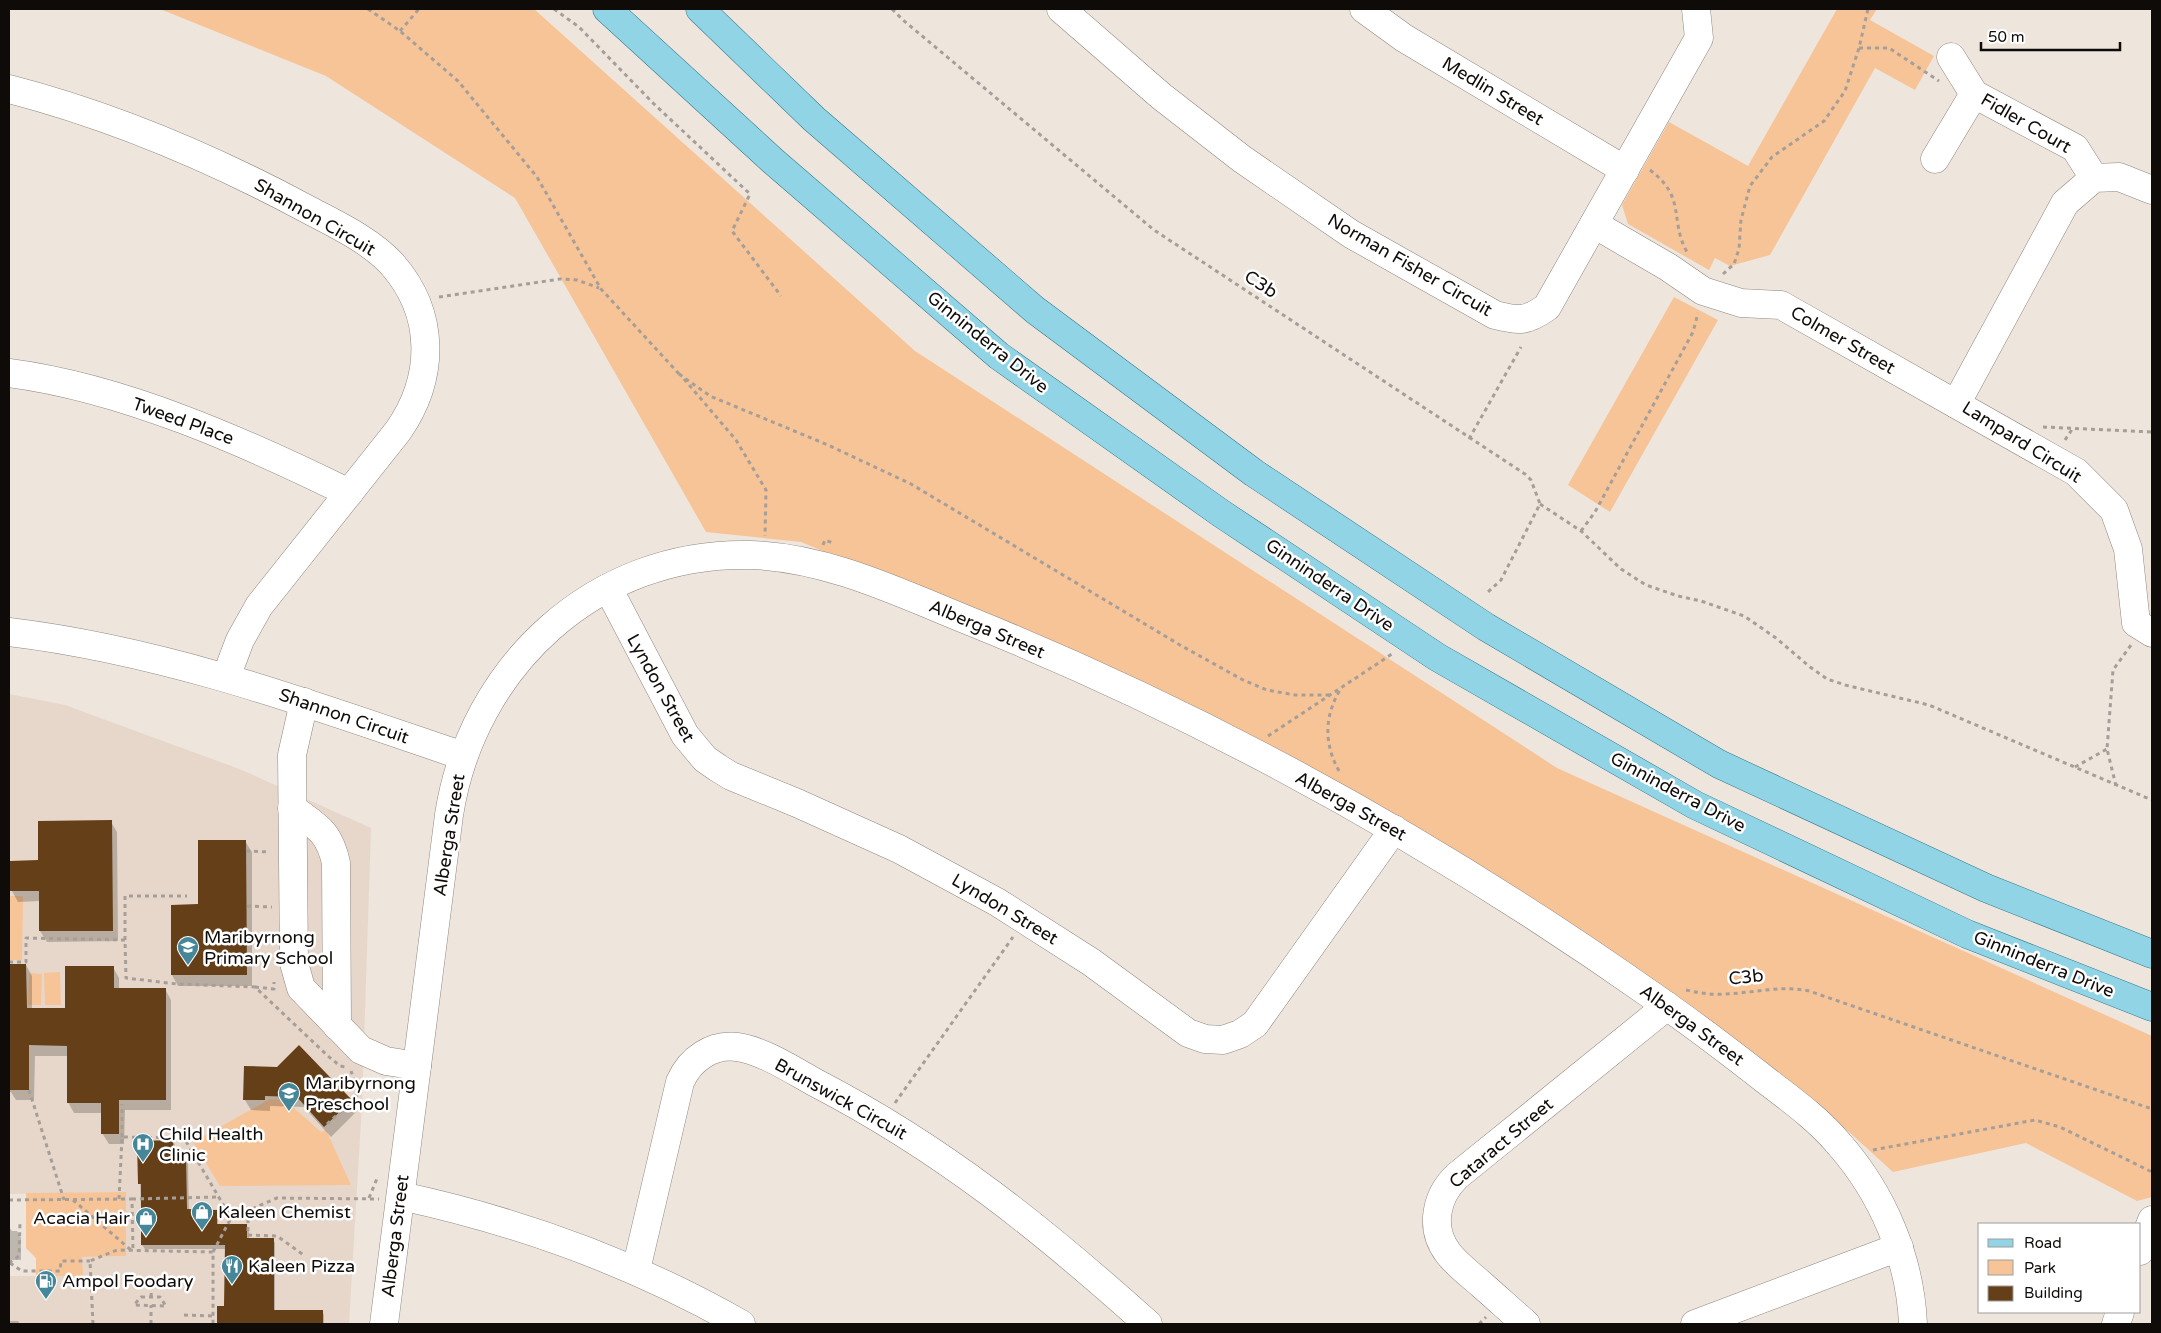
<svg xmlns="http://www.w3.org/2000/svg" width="2161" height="1333" font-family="'Varela Round',sans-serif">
  <rect width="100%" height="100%" fill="#eee5dd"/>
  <polygon fill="#e7d7ca" points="9,694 65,705 242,770 371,828 362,1104 349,1324 9,1324 9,1276 82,1276 82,1257 126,1256 126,1192 9,1194"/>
  <g fill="#f7c497">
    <polygon points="160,9 534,9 915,351 1557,768 2152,1036 2152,1197 2137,1201 2026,1143 1893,1172 1849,1132 1778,1074 1459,858 842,559 801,542 706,532 515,198 326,76"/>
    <polygon points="1837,9 1877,9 1870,20 1934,56 1915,90 1875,68 1770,255 1730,266 1715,258 1709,270 1628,224 1622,205 1669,122 1748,166"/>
    <polygon points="1674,297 1718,320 1610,512 1568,485"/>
    <polygon points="9,896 23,896 22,960 9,960"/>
    <polygon points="60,972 61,1005 45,1005 44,973"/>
    <polygon points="29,973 42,974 41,1005 28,1005"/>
    <polygon points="270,1099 285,1100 321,1132 326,1130 351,1185 220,1186 193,1142"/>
    <polygon points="126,1192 126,1256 82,1257 83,1276 36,1276 36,1258 26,1248 26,1193"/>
  </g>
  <g fill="#0003">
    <polygon points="111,822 117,832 118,941 47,942 40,931 40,901 18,902 12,891 39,861"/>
    <polygon points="245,841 252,852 252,986 178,986 172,975 172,906 200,906"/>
    <polygon points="9,965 26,965 32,976 32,1009 67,1009 113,967 119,978 119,989 165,989 171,1000 171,1110 125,1110 124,1144 109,1144 102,1133 103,1113 74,1113 68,1102 68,1056 35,1056 34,1100 16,1100 11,1092 9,1092"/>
    <polygon points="277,1068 351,1101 357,1111 331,1137 304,1107 270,1106 270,1111 251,1110 245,1100"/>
    <polygon points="173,1141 175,1145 175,1158 185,1157 188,1161 189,1211 216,1211 218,1215 218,1225 246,1225 249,1229 249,1240 273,1240 275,1243 275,1311 322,1311 324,1315 324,1324 218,1324 218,1307 226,1307 226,1249 145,1249 142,1245 139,1142"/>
    <polygon points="9,1227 12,1231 17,1231 21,1238 21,1260 9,1260"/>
    <polygon points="9,1321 18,1321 20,1324 9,1324"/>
  </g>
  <g fill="#653f17">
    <polygon points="112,820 113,931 39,931 39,891 10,891 10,861 38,860 38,821"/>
    <polygon points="198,840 246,840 247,975 171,975 171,905 198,904"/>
    <polygon points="9,964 26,964 27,1008 65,1008 65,966 114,966 114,988 166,988 166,1100 119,1100 119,1134 101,1134 101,1103 67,1103 67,1046 29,1045 29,1090 9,1090"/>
    <polygon points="299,1045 352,1100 324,1127 297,1097 265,1096 265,1100 243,1100 244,1066 277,1067"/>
    <polygon points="173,1140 174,1156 186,1156 187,1209 217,1210 217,1224 247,1224 247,1238 274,1238 274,1310 323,1310 323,1324 217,1324 217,1306 224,1306 225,1245 141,1245 141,1184 138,1184 137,1141"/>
  </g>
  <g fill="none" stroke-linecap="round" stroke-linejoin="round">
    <g stroke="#908780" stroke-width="29">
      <g id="minor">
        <path d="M 1061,9 L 1161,96 L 1242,159 L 1351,234 L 1495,315 C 1519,321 1526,322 1547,307 L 1699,38 L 1696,9"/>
        <polyline points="1364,9 1404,38 1625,170"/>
        <polyline points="1951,57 1974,94 2075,148 2094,178"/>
        <path d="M 9,89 C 113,116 212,158 307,209 C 335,224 370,240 392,264 C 436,314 435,378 398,431 L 259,606 L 240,640 L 226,677"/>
        <polyline points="1935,159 1974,94"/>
        <polyline points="1594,224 1668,267 1703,291 1741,303 1781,305 2076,472 2114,510 2128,549 2136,623 2152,633"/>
        <path d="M 9,373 C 124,388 245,442 349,493"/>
        <polyline points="1956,404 2065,203 2094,178 2119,177 2152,190"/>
        <polyline points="608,588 685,735 705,759 718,768 731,776 797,803 899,849 997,902 1091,962 1188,1033 1205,1039 1223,1040 1240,1034 1255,1024 1394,829"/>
        <path d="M 9,632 C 167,651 313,705 463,756"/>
        <polyline points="304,702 292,755 294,963 301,988 361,1050 386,1061 417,1066"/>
        <path d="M 292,808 C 317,827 329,831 336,863 L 337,1026"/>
        <path d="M 401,1196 C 521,1222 634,1263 741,1324"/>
        <polyline points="2140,1251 2152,1220"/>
        <path d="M 636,1270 L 680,1082 C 690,1059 712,1044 737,1047 C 762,1050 794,1071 816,1083 C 943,1149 1042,1229 1148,1324"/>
        <path d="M 384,1324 L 449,815 C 472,666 596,551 750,555 C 826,557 898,592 967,620 C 1210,718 1440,846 1654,997 C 1693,1024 1731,1053 1768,1082 C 1793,1101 1819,1120 1839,1144 C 1883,1194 1910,1258 1913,1324"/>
        <path d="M 1526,1324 C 1511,1311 1497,1298 1482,1285 C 1471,1275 1457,1265 1448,1253 C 1429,1228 1436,1196 1457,1176 L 1667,1006"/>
        <polyline points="1695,1324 1899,1247"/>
        <polyline points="2116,1324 2120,1312"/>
      </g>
    </g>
    <g stroke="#347b8d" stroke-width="29">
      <g id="major">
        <polyline points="607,9 773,161 999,356 1222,514 1437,657 1695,805 1967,934 2152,1007"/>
        <polyline points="700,9 814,119 1035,310 1254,473 1486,627 1719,764 1986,888 2152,954"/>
      </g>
    </g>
    <g stroke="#a69f99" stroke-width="3" stroke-dasharray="4 4" stroke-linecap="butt">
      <polyline points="368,9 400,31 458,81 537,177 601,289 680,375"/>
      <polyline points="554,9 579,27 653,103 750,194 732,231 781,296"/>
      <polyline points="892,9 903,20 1154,230 1525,474 1531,480 1540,504 1501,580 1488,592"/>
      <polyline points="400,31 419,9"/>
      <polyline points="1859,48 1889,48 1939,81"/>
      <path d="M 1650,170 C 1687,198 1669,220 1687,252"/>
      <polyline points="1723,274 1734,264 1739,249 1741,220 1750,186 1772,157 1824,121 1845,91 1859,48 1868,9"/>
      <polyline points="439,297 560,279 577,280 599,288"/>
      <polyline points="679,374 710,396 828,445 911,484 1180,645 1243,680 1267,690 1295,695 1331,695"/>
      <polyline points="684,379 736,440 766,490 765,536"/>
      <polyline points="2043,427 2152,432"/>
      <polyline points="1469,439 1521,347"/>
      <polyline points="2065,440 2073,428"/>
      <polyline points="1540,504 1581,531 1621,569 1646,585 1678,596 1701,601 1744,616 1776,638 1810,667 1827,679 1845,685 1929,705 2152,800"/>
      <polyline points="1581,531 1595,512 1693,332 1698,313"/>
      <polyline points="823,545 825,540 833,543"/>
      <polyline points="1268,736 1392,654"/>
      <polyline points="2075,767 2107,749"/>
      <path d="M 1339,771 C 1324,744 1324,717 1340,690"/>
      <polyline points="2116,786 2107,749 2113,670 2131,645"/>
      <polyline points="246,851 270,852"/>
      <polyline points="247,906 272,907"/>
      <polyline points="125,940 125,896 187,896"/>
      <polyline points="9,962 26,962 26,938 125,940 126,978 177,984 255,987 328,1056 340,1066 345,1067"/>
      <polyline points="255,987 274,989 274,982"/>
      <path d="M 1686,990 C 1699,993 1712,995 1725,994 C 1754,993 1780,985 1809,991 L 2152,1109"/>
      <polyline points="29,1090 64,1200"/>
      <polyline points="895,1103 1013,937"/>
      <polyline points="327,1124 356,1098 358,1091 351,1071"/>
      <polyline points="122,1137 122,1104"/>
      <polyline points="1873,1150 2035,1120 2060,1127 2152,1172"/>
      <polyline points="369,1198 378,1176"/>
      <polyline points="119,1199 122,1137 184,1138 231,1218 277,1198 379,1199"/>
      <polyline points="132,1199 219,1197"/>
      <polyline points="9,1200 132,1199 133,1251"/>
      <polyline points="73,1200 132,1251"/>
      <polyline points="248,1211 248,1235 277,1236 305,1256"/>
      <polyline points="213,1252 231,1218"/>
      <polyline points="9,1263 19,1256 20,1222"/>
      <polyline points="10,1263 22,1271 60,1271 61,1261 90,1261"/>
      <polygon points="141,1297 160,1297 166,1306 134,1305"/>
      <polyline points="151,1297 152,1280"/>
      <polyline points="184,1315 213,1316"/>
      <polyline points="93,1324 90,1261 117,1250 213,1252 213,1324"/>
      <polyline points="151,1324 151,1305"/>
      <polyline points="1479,1324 1486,1317"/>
    </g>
    <use href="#minor" stroke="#fff" stroke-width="28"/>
    <use href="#major" stroke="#91d4e5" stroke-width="28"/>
  </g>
  <defs>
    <g id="school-pin" transform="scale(1.125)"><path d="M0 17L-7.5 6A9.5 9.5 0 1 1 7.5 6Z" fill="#458799" stroke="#fff"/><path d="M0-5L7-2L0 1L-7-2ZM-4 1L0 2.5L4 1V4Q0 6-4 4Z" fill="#fff"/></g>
    <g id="hospital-pin" transform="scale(1.125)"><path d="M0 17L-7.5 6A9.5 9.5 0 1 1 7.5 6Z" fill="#458799" stroke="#fff"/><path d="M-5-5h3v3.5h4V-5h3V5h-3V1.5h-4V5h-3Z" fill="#fff"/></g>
    <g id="shop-pin" transform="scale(1.125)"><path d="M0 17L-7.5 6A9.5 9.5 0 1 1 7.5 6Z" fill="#458799" stroke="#fff"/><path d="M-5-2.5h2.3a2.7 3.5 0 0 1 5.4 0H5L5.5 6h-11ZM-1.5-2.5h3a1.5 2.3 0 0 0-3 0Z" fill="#fff"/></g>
    <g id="restaurant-pin" transform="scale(1.125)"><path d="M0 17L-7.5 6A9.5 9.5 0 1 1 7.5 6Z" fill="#458799" stroke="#fff"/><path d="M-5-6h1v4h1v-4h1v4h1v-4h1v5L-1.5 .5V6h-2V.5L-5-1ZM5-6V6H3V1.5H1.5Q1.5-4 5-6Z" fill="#fff"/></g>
    <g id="fuel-pin" transform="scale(1.125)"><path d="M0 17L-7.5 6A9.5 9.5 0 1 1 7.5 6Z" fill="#458799" stroke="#fff"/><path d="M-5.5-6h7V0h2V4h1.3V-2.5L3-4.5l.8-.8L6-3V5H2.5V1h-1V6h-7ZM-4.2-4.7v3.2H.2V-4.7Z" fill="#fff"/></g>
  </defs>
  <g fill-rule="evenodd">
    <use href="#school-pin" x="188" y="947"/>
    <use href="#school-pin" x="289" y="1093"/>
    <use href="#hospital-pin" x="143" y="1144"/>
    <use href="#shop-pin" x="202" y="1212"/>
    <use href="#shop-pin" x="146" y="1218"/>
    <use href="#restaurant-pin" x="232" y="1266"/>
    <use href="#fuel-pin" x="46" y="1281"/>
  </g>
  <g text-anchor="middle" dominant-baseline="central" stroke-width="5" stroke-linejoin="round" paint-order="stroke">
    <g font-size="18" fill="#0e0b08" stroke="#fff">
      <text transform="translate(1493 91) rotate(31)">Medlin Street</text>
      <text transform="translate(2026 123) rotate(30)">Fidler Court</text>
      <text transform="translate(315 217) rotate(30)">Shannon Circuit</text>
      <text transform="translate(1410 265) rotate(30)">Norman Fisher Circuit</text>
      <text transform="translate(1261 284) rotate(33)">C3b</text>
      <text transform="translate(1843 340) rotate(30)">Colmer Street</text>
      <text transform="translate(988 342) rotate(39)">Ginninderra Drive</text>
      <text transform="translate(183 421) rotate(20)">Tweed Place</text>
      <text transform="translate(2022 442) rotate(32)">Lampard Circuit</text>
      <text transform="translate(1330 585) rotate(34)">Ginninderra Drive</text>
      <text transform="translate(987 629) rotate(23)">Alberga Street</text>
      <text transform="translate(661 688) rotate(61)">Lyndon Street</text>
      <text transform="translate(344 716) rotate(19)">Shannon Circuit</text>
      <text transform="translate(1678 792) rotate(28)">Ginninderra Drive</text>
      <text transform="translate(1351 806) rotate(29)">Alberga Street</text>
      <text transform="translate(449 835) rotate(-81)">Alberga Street</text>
      <text transform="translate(1005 909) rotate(31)">Lyndon Street</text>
      <text transform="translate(2044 964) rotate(22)">Ginninderra Drive</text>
      <text transform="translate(1746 977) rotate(-6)">C3b</text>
      <text transform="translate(1692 1025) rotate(36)">Alberga Street</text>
      <text transform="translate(841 1099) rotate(29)">Brunswick Circuit</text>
      <text transform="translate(1501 1143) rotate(-40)">Cataract Street</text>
      <text transform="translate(395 1236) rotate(-83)">Alberga Street</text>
    </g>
    <g font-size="18" fill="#0e0b08" stroke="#fff" text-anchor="start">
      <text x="204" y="937">Maribyrnong<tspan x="204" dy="21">Primary School</tspan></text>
      <text x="305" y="1083">Maribyrnong<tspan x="305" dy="21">Preschool</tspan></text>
      <text x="159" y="1134">Child Health<tspan x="159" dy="21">Clinic</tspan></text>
      <text x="218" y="1212">Kaleen Chemist</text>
      <text x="130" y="1218" text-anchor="end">Acacia Hair</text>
      <text x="248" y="1266">Kaleen Pizza</text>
      <text x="62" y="1281">Ampol Foodary</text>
    </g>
  </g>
  <rect width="2161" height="1333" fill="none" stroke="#0e0b08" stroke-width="20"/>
  <rect x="1978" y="1223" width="162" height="90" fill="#ffffff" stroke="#9f9d9c"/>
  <rect x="1988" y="1239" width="25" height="8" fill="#91d4e5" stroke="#9f9d9c"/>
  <text x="2024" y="1248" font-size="15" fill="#0e0b08">Road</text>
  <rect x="1988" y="1260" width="25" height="15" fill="#f7c497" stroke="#9f9d9c"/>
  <text x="2024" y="1273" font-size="15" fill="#0e0b08">Park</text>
  <rect x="1988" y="1286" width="25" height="15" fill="#653f17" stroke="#9f9d9c"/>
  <text x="2024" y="1298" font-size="15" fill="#0e0b08">Building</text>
  <path d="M1981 42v8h139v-8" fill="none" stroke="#0e0b08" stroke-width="2.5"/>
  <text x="1988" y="42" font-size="15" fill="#0e0b08" stroke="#ffffff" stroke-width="4" paint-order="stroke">50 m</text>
</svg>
